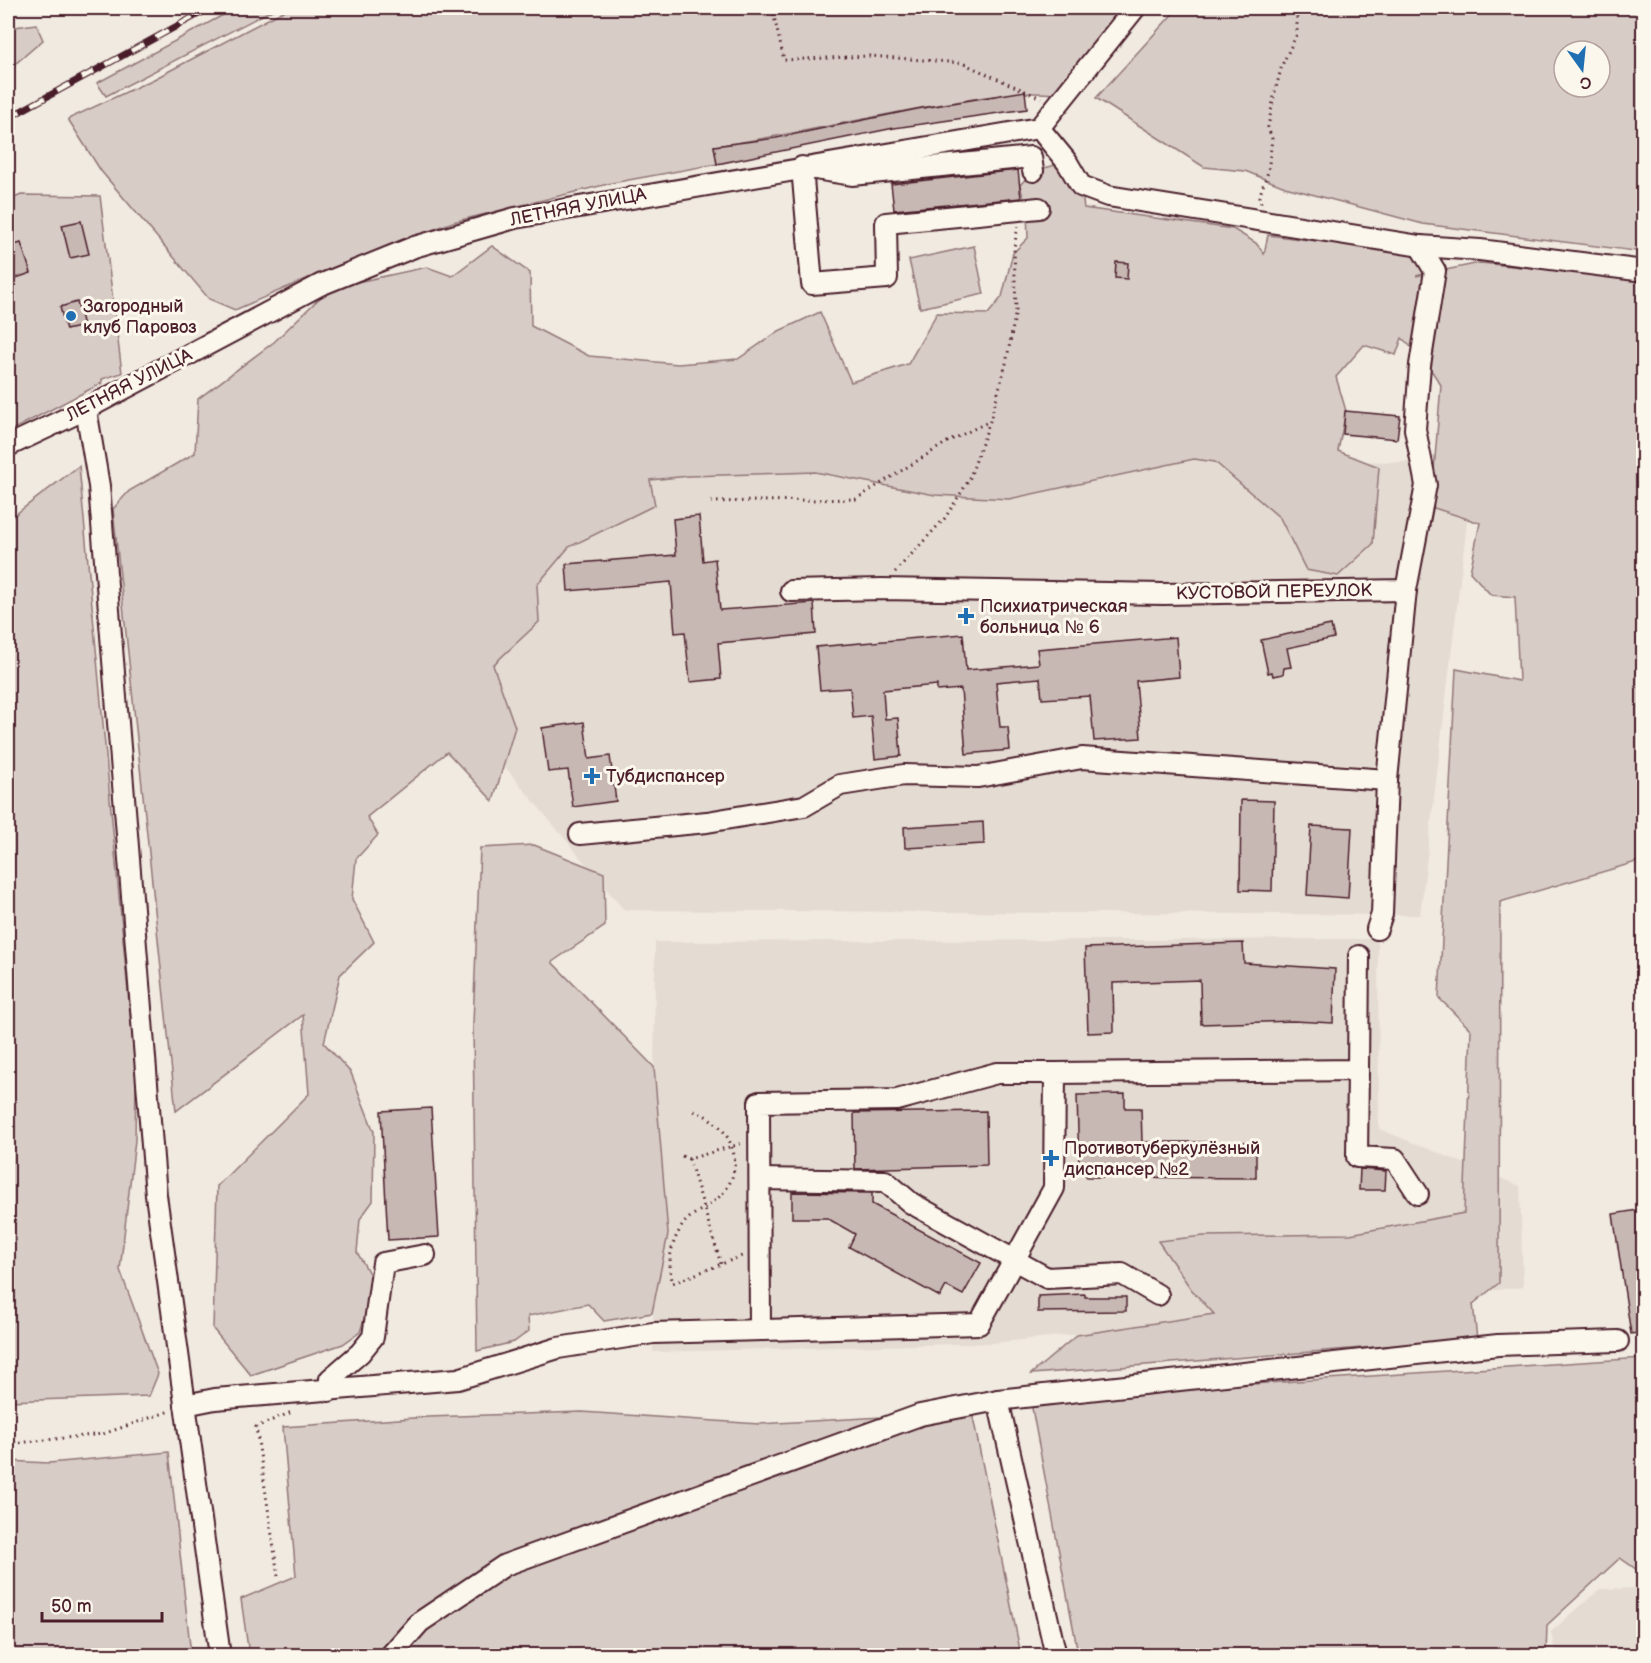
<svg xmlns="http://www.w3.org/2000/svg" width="1651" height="1663" font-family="'Balsamiq Sans',sans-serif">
  <rect width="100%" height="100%" fill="#f0eae0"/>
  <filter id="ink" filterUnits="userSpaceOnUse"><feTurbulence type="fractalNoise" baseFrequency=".0167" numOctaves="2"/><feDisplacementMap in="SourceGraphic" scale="12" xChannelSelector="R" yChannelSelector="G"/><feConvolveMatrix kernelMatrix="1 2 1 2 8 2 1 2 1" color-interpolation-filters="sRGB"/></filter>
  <g filter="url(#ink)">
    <g fill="#e4dbd2">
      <polygon points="477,448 650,480 689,476 815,472 935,495 1009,499 1194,459 1474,463 1420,915 624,910 477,733"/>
      <polygon points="1378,939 1379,1129 1520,1186 1523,1287 993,1343 653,1352 655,942"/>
      <polygon points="1643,1588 1643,1655 1556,1655 1551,1632 1600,1589"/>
    </g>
    <g fill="#d8ccc6" stroke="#917678" stroke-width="1.5" fill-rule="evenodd">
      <polygon points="236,8 276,8 106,96 97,83"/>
      <path d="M 289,8 L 1123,8 L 1056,94 C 1015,90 983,98 943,104 C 866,117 791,136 714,146 L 717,164 L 612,183 L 453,222 L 320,273 L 235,310 L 209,299 L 101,171 L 68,119 L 154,79 Z"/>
      <path d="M 1178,8 L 1643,8 L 1643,252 L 1423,224 L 1285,187 L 1245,171 L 1204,167 L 1096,98 ZM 1564,51 L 1600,51 L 1600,87 L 1564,87 Z"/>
      <polygon points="36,24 43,40 8,70 8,28"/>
      <polygon points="1067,162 1081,186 1084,208 1233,229 1256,243 1264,254 1268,235 1406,252 1435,271 1416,276 1480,263 1643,278 1643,860 1500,902 1499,1283 1473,1304 1477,1339 1031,1374 1077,1335 1214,1314 1191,1289 1158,1241 1204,1236 1350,1234 1464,1213 1471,1030 1439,998 1456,669 1519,681 1515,597 1491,595 1470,572 1480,523 1431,507 1441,385 1425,361 1402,338 1396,355 1364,345 1336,377 1346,411 1338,451 1379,467 1373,544 1338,576 1306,570 1280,518 1215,462 1194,459 1009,499 935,495 815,472 689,476 650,480 655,505 569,547 537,585 539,622 493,665 515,727 493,801 447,752 367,817 378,835 356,859 352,899 374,942 340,975 324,1043 351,1073 374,1132 373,1201 360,1219 357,1252 375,1284 360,1332 343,1344 251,1375 213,1329 217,1186 309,1094 303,1015 176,1111 113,509 129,491 195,453 198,399 274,342 330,288 427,267 452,276 492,246 530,273 531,326 589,356 678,364 738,359 779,331 820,312 851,382 908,364 937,313 988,314 1002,297 1013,253 1028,238 1027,213 1020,185 1033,171"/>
      <polygon points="21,195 100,196 122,373 102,379 102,383 8,432 8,201"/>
      <polygon points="974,246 984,294 920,308 909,260"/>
      <polygon points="79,466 136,1078 135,1140 120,1270 158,1374 149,1396 8,1401 8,520"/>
      <polygon points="534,845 604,873 605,926 552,962 654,1067 668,1234 652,1313 604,1321 588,1304 528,1316 529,1331 514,1342 477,1351 473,1024 480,848"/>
      <polygon points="1643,1358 1643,1574 1620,1558 1547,1625 1546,1655 1082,1655 1078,1653 1031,1403 1100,1394"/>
      <polygon points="582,1412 759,1424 972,1412 1021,1655 249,1655 241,1599 296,1576 283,1427 428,1417"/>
      <polygon points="169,1452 191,1655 8,1655 8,1461 49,1463"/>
    </g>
    <g fill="#c8b8b3" stroke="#4a1f2b" stroke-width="1.5">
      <polygon points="1025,91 1027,109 894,128 717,164 714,146 776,138 917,109"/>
      <polygon points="1018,170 1021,198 894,210 891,184"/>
      <polygon points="81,221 89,254 70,258 62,225"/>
      <polygon points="21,243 31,273 13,279 8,263 8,247"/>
      <polygon points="1116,262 1128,263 1127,279 1115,278"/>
      <polygon points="77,302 83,326 66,330 60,307"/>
      <polygon points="1345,411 1400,416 1397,439 1343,434"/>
      <polygon points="699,516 703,561 715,559 720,610 814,603 816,634 718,643 721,679 690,682 685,632 675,633 671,582 568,591 566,564 676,555 673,519"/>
      <polygon points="1331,625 1334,638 1287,648 1291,667 1284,668 1283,674 1273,676 1272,672 1268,673 1261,640"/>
      <polygon points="963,634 966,670 1039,664 1037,649 1176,637 1179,677 1136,681 1141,738 1094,741 1090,696 1042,699 1040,678 996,682 1000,727 1008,727 1010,750 966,754 961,689 937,691 937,685 883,690 885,719 898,718 901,756 875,759 871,716 853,718 850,688 820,690 816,647"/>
      <polygon points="584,722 589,759 610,756 616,801 573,807 568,770 548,772 542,728"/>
      <polygon points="1241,800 1274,801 1272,891 1240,890"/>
      <polygon points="983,822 984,844 905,848 904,827"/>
      <polygon points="1311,826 1352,828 1348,898 1307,895"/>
      <polygon points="1243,943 1244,963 1335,969 1333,1023 1293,1021 1201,1024 1200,980 1113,983 1114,1032 1088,1033 1085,948"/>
      <polygon points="1125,1094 1125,1108 1141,1108 1142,1142 1256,1142 1256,1178 1087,1177 1079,1166 1077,1095"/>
      <polygon points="431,1108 439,1237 388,1240 381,1111"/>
      <polygon points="986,1111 987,1165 855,1169 854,1113"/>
      <polygon points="1360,1169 1386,1171 1385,1190 1359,1190"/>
      <polygon points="792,1192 872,1193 872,1204 981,1263 963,1295 946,1286 940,1297 849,1247 855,1234 827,1218 792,1218"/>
      <polygon points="1644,1209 1644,1332 1631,1334 1613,1214"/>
      <polygon points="1085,1294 1085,1297 1126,1297 1126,1311 1038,1312 1038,1296"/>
    </g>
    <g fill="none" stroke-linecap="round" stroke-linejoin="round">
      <g stroke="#4a1f2b" stroke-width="24">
        <g id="minor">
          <polyline points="1039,128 1067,162 1081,186 1108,196 1420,246 1480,250 1644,271"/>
          <polyline points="1033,171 1031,157 852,175 802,167 812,284 887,278 886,223 1039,208"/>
          <polyline points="86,409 99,486 156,1195 220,1656"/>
          <polyline points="8,446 86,409 320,285 414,247 515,218 1039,128 1135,8"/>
          <polyline points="791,591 882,589 1163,594 1406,590 1426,485 1415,429 1420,365 1435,271 1420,246"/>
          <polyline points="580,834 707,822 804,806 840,785 904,775 978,777 1082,758 1387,780 1406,590"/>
          <polyline points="1377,929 1382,914 1387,780"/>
          <polyline points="1358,1070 1357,1157 1395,1159 1418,1194"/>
          <polyline points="760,1179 885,1181 911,1203 1047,1278 1122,1274 1158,1295"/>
          <polyline points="760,1330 759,1102 897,1100 997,1073 1055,1073"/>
          <polyline points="329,1391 330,1379 360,1353 373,1337 383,1263 425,1255"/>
          <polyline points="998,1400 1056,1656"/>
          <polyline points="185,1405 215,1399 458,1379 558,1348 653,1333 979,1324 1054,1188 1055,1073 1358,1070 1359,956"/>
          <polyline points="390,1656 420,1622 505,1565 920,1415 998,1400 1498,1345 1618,1341"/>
        </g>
      </g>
      <g stroke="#4a1f2b" stroke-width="3" stroke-dasharray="1.5 4.5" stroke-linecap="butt">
        <polyline points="772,8 784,60 870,56 962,63 1041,98"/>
        <polyline points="1261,203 1259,197 1268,172 1272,139 1268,127 1274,96 1282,65 1297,34 1297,13 1293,8"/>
        <polyline points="711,502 856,499 949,441 988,422"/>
        <polyline points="895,572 945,518 969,480 990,421 1006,364 1016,310 1014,247 1018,226"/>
        <path d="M 694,1111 C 732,1123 750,1169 718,1198 C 708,1208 689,1214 682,1226 C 670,1245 667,1263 673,1283 L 742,1256"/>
        <polyline points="682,1156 689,1159 743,1143"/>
        <polyline points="689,1159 721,1264"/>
        <polyline points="8,1444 103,1434 170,1411"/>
        <polyline points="278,1576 256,1427 294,1411"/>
      </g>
      <use href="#minor" stroke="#fbf7ec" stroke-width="20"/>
      <g stroke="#4a1f2b" stroke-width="7">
        <polyline id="rail" points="8,118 210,8"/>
      </g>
      <use href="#rail" stroke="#fbf7ec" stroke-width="4.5" stroke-dasharray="14" stroke-linecap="butt"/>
    </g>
  </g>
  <g fill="#1f6fb2" stroke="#fbf7ec" stroke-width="2">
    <circle cx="71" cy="316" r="6"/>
    <path d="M963 607h6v6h6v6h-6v6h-6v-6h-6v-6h6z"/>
    <path d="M589 767h6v6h6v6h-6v6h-6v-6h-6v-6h6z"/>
    <path d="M1048 1149h6v6h6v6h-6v6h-6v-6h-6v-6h6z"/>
  </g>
  <g text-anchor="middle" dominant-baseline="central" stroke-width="6" stroke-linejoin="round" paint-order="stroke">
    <g font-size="18" fill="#4a1f2b" stroke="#fbf7ec">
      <text transform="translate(578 207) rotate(-11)">ЛЕТНЯЯ УЛИЦА</text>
      <text transform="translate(129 385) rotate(-27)">ЛЕТНЯЯ УЛИЦА</text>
      <text transform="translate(1274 592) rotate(-1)">КУСТОВОЙ ПЕРЕУЛОК</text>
    </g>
    <g font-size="18" fill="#4a1f2b" stroke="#fbf7ec" text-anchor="start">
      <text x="83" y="306">Загородный<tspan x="83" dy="21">клуб Паровоз</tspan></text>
      <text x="980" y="606">Психиатрическая<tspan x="980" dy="21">больница № 6</tspan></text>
      <text x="606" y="776">Тубдиспансер</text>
      <text x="1064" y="1148">Противотуберкулёзный<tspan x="1064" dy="21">диспансер №2</tspan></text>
    </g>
  </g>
  <rect width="1651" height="1663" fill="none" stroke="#fbf7ec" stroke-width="30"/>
  <rect x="15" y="15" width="1621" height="1633" fill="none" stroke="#4a1f2b" stroke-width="2" filter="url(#ink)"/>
  <g transform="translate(1582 69) rotate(165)"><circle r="28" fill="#fbf7ec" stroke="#b4a19f" stroke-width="1.5"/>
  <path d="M0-4.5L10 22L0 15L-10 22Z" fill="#1f6fb2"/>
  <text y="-9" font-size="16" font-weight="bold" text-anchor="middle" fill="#4a1f2b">С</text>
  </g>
  <path d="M42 1612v9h120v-9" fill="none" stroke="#4a1f2b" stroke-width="3"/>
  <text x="51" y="1612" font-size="18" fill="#4a1f2b" stroke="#fbf7ec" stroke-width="4.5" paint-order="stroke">50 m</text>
</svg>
